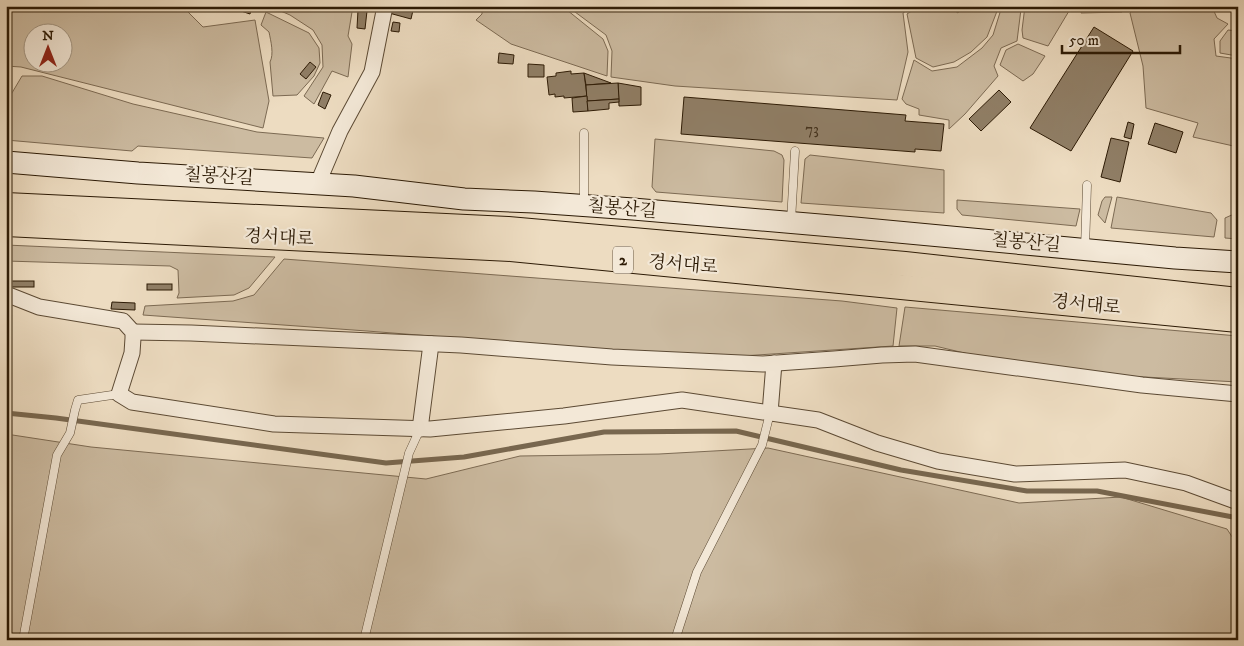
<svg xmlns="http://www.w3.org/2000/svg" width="1244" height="646" font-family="'IM FELL DW Pica','Noto Serif KR',serif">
  <rect width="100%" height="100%" fill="#eddcc1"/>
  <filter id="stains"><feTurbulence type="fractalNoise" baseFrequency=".004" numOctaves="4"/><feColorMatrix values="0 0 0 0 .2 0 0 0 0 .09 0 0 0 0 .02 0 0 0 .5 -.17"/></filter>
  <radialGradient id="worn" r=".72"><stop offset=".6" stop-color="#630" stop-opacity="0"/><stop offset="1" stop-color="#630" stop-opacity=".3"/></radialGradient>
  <g fill="#ccbba1" stroke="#7c6a53" fill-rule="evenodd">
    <path d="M 6,6 L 182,6 L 203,27 L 255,20 L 269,101 L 263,128 L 21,67 L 6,66 ZM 32,32 L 62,32 L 62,62 L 32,62 Z"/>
    <polygon points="269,6 353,6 348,36 352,44 348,77 332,71 314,104 304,96 323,67 322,45 313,30 290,15"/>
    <polygon points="484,6 562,6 603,39 608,51 607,76 511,44 476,20 482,14 482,7"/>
    <polygon points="567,6 913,6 903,13 908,52 897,100 675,86 611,77 612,51 606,35"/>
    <polygon points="919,6 948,6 958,13 962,6 999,6 987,37 971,52 954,62 933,67 916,58 907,14"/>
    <polygon points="1002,6 1019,6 1021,9 1017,41 1001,48 994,66 998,76 965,114 949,129 949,120 919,115 919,109 906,104 902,99 914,60 932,71 957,67 982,48 993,35"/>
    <polygon points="1025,6 1072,6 1048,46 1023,38 1022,30"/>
    <polygon points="1083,6 1127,6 1122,12 1081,13"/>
    <polygon points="1136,6 1214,6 1213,9 1217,18 1228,24 1214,39 1216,56 1238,59 1238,147 1193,137 1198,123 1146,108 1143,66 1130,13"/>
    <path d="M 266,12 L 309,33 L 319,48 L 320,63 L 314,76 L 297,95 L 273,96 L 270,62 C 274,54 271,42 269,32 L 261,25 Z"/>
    <polygon points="1228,30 1238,31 1238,55 1237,56 1220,53 1220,41"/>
    <polygon points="1018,44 1045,56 1033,74 1023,81 1000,65 1006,50"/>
    <polygon points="22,76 42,76 133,104 257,132 324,138 312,158 138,146 132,151 6,140 6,103"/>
    <polygon points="655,139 774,151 782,155 784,160 782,202 656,192 652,187"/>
    <polygon points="810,155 944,170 944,213 801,203 805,159"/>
    <polygon points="1105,197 1112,197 1105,223 1098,215 1102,201"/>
    <polygon points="1117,197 1211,213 1217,220 1214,237 1111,228"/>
    <polygon points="957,200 1080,209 1076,226 962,215 957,209"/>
    <polygon points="1234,214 1238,215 1238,239 1225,238 1225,218"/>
    <polygon points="6,245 275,257 249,288 234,295 177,298 179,293 178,270 170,266 6,261"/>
    <polygon points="284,259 842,301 897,308 893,346 727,357 647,353 367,331 143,315 145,306 233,301 254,295"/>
    <polygon points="905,307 1238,336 1238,382 1070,373 981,357 935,346 899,346"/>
    <polygon points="6,434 91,447 426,479 520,456 659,454 768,448 1019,503 1121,497 1227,529 1238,546 1238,640 6,640"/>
  </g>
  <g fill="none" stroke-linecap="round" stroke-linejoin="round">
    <polyline stroke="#78674f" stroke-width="5" points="6,413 56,418 386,463 464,457 604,432 736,431 901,470 1027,491 1097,491 1238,518"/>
  </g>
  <g fill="#907f67" stroke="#2c1a05">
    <polygon points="234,6 252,6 250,14 241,11 242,9"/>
    <polygon points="391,6 414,6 411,19 389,13"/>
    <polygon points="358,10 367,11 365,29 357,28"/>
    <polygon points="393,22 400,23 399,32 391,31"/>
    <polygon points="1094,27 1133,51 1071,151 1030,128"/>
    <polygon points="499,53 514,55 513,64 498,63"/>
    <polygon points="310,62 316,67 306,79 300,74"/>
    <polygon points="528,64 544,65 544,77 528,77"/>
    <polygon points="571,71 571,74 584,73 587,96 564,98 564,96 555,97 555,94 549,95 547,77 556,76 556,73"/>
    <polygon points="584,73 611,83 586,85"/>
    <polygon points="618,83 641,87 641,105 619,106"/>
    <polygon points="618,83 619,99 587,101 586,85"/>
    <polygon points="999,90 1011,102 981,131 969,119"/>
    <polygon points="323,92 331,95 325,109 318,105"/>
    <polygon points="587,96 588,111 573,112 572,98"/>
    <polygon points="684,97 906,115 905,121 944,124 941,151 915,149 915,152 681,134"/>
    <polygon points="619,99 619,102 609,103 609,109 588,111 587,101"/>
    <polygon points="1128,122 1134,124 1131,139 1124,137"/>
    <polygon points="1155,123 1183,132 1176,153 1148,144"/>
    <polygon points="1111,138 1129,142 1120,182 1101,177"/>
    <rect x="10" y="281" width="24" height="6"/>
    <rect x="147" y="284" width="25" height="6"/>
    <polygon points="112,302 135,303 135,310 111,309"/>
  </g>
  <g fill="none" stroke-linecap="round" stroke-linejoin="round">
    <g stroke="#5c4a34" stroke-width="9">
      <g id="lane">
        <polyline points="584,133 584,203"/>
        <polyline points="791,221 795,151"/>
        <polyline points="1085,249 1087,185"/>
        <polyline points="23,640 57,455 70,433 75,410 78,400 119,394"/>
        <polyline points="364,640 409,453 420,429"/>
        <polyline points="675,640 697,572 762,445 770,413"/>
      </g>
    </g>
    <g stroke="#5c4a34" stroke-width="17">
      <g id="street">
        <polyline points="318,183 340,131 372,72 385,6"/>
        <polyline points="6,294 39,307 123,321 133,332 133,338 132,353 119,394 132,402 274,424 430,429 564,416 682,400 818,420 877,443 938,461 1015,474 1125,470 1186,483 1238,502"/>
        <polyline points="133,332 191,333 461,345 612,357 763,364 834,359 882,355 915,354 1142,385 1238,394"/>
        <polyline points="770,413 774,363"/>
        <polyline points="420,429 431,344"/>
      </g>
    </g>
    <g stroke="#2c1a05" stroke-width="23">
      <polyline id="secondary" points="6,162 138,173 354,186 464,199 534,202 633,209 855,228 1175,258 1238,262"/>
    </g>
    <g stroke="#2c1a05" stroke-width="26">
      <g id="primary">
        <polyline points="6,205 508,229 905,264 1238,300"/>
        <polyline points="6,224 511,249 1238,320"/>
      </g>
    </g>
    <use href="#lane" stroke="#f3e8d7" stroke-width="8"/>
    <use href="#street" stroke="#f3e8d7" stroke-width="15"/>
    <use href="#secondary" stroke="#f3e8d7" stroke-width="21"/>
    <use href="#primary" stroke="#eddcc1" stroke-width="24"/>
  </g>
  <g text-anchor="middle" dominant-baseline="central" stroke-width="4.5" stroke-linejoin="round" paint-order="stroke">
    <g font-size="15" fill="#45331e">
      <text x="812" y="129">73</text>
    </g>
    <rect fill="#f3e8d7" stroke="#685844" stroke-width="1" x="613" y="246.5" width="20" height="27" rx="4"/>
    <g font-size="16" font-weight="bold" fill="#2c1a05">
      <text x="623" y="260">2</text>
    </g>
    <g font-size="18" fill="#2c1a05" stroke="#f3e8d7">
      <text transform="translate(219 177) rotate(3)">칠봉산길</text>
      <text transform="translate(622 209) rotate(5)">칠봉산길</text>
      <text transform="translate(279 238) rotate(3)">경서대로</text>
      <text transform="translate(1026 243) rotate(5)">칠봉산길</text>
      <text transform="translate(683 265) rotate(5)">경서대로</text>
      <text transform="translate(1086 305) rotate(6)">경서대로</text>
    </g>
  </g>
  <rect width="1244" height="646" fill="none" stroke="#eddcc1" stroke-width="25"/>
  <rect x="8" y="8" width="1229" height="631" fill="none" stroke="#2c1a05" stroke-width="2.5"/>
  <rect x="12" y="12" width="1219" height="621" fill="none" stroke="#2c1a05"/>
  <g transform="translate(48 48)"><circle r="24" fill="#f3e8d7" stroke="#a39683"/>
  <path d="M0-4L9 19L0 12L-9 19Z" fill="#8f2418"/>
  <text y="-8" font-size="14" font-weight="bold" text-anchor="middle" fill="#2c1a05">N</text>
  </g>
  <path d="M1062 45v8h118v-8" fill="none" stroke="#2c1a05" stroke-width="2.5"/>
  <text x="1069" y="45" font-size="15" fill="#2c1a05" stroke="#f3e8d7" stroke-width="4" paint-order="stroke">50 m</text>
  <rect width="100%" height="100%" filter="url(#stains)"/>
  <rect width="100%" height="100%" fill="url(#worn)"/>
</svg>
